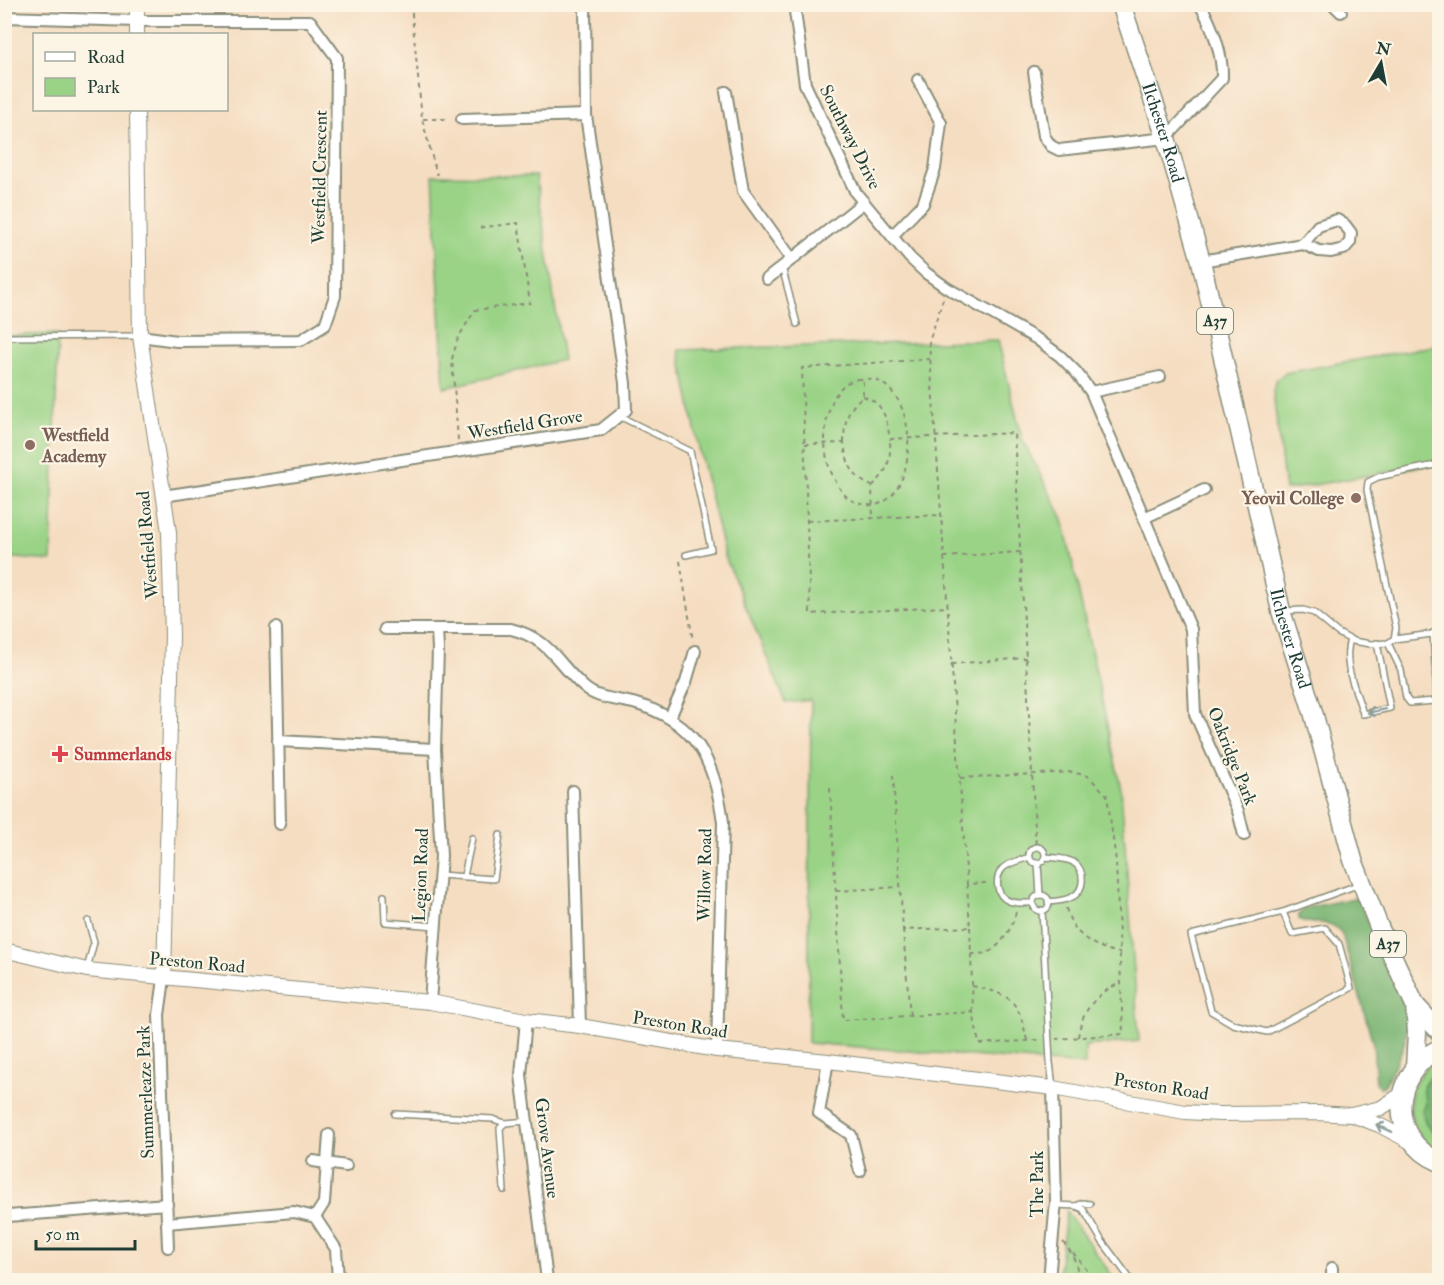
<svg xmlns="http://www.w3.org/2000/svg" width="1444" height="1285" font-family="'IM FELL Double Pica',serif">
  <rect width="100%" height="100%" fill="#fcf5e5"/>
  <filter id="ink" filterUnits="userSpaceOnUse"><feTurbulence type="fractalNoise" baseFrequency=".0167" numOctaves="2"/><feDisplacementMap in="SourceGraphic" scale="12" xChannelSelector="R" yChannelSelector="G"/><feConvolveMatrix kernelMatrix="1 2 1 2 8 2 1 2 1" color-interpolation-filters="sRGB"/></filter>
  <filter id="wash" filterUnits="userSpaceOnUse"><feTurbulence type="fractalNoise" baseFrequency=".008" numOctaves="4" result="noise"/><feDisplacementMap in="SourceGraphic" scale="24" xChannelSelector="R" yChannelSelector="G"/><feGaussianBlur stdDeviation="1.35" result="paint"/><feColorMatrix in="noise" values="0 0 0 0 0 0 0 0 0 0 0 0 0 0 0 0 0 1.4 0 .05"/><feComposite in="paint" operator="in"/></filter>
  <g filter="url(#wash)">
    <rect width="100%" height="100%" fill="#f5ddc1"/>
    <g fill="#9ad386" stroke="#5c885d" stroke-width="1.5">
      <polygon points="433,175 536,176 563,360 444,388"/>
      <polygon points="58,334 51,561 5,557 4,336"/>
      <polygon points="998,340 1022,439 1063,519 1121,789 1139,1041 1085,1046 1085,1065 808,1043 811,700 786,703 724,554 699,449 679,350"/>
      <polygon points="1439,345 1439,463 1285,490 1273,391 1276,380 1285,373"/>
      <path d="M 1439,1057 L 1439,1153 C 1400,1129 1401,1081 1439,1057 Z"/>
      <polygon points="1066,1211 1115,1280 1058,1280"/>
    </g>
    <g fill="#7bb573" stroke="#4d7954" stroke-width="1.5">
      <path d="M 1354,898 L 1359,900 L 1408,1013 C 1408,1048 1398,1056 1385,1085 L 1380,1088 L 1376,1083 L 1373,1043 L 1342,934 C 1329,916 1317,928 1299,919 L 1299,914 L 1306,908 Z"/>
      <path d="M 1439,1070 L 1439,1139 C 1431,1128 1422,1124 1423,1109 C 1432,1099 1420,1095 1424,1084 C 1427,1078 1435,1075 1439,1070 Z"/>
    </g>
  </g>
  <g filter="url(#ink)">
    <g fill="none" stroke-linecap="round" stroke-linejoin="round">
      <g stroke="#8a8d7a" stroke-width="8">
        <g id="service">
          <polyline points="1438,181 1440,189"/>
          <polyline points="782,267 797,324"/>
          <polyline points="4,337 138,336"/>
          <polyline points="619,416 690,451 711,549 686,555"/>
          <polyline points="1283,611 1303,610 1314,613 1338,633 1353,641 1371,644 1388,643 1394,639 1396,628 1367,490 1368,482 1378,477 1440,464"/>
          <path d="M 1350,639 C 1342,665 1356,689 1363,714 L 1390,708 L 1377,643"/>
          <polyline points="1394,639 1440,633"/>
          <polyline points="1388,643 1401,670 1406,698 1410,703 1435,701 1437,699 1433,633"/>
          <circle cx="1037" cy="855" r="8"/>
          <path d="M 1030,857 C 1021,860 1010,862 1003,868 C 994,878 996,896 1009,901 C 1016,904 1025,903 1033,903"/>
          <path d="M 1045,857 C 1053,858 1065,858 1073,862 C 1086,870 1085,891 1072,897 C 1065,901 1056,901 1048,902"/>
          <polyline points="1038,863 1040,895"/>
          <polyline points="440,875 494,879 500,835"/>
          <polyline points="464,876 472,838"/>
          <circle cx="1041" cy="903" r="8"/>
          <polyline points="384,896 385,922 436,926"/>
          <polyline points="1042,910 1050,1062 1053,1088"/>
          <polyline points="1283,912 1292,934 1325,928 1339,944 1351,988 1267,1032 1233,1024 1211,1011 1191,935 1283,912 1360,884"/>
          <polyline points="87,969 94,942 88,921"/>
          <polyline points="395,1114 493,1119 505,1123"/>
          <polyline points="504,1190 500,1128 505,1123 527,1121"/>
          <polyline points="1056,1205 1076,1206 1083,1209 1102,1241 1131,1280"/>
          <polyline points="1076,1206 1083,1203 1090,1204"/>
        </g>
      </g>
      <g stroke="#8a8d7a" stroke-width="14">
        <g id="minor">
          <polyline points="794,4 805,84 856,193 910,258 926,273 947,288 1037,339 1060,356 1076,372 1091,392 1191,629 1195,714 1238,811 1244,835"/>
          <polyline points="1333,4 1341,12"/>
          <polyline points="4,17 137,21 310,21 337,58 335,296 325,325 301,340 177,341 140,336"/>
          <path d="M 1034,72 L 1044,136 L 1051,146 L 1059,150 L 1166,138 L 1222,78 C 1223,54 1212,25 1200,4"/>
          <polyline points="726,92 743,191 792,259"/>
          <polyline points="462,119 586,115"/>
          <polyline points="893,235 923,204 935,169 941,123 918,80"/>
          <polyline points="1201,261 1303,244 1319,251 1331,252 1344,249 1350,242 1351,233 1345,225 1337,220 1318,226 1303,244"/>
          <polyline points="767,279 864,202"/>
          <polyline points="1091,392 1160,377"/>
          <polyline points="163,496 601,430 626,410 625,383 586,115 585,4"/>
          <polyline points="1144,518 1204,490"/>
          <polyline points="276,628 280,824"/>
          <path d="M 385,629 L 511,629 C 551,639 557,664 585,688 C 598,699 617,699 633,703 C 696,720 715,761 723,822 L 717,1050"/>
          <polyline points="670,717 686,682 695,651"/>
          <polyline points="278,741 435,749"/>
          <polyline points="573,791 580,1026"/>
          <polyline points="164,979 159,1015 168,1247"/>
          <polyline points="430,1002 441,856 435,749 438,649 437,630"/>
          <polyline points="526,1020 521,1075 547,1280"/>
          <polyline points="828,1061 819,1113 851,1135 860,1171"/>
          <polyline points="313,1161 346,1166"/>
          <polyline points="8,1216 167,1204"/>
          <polyline points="315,1217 324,1203 329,1135"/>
          <polyline points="167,1223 294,1212 315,1217 336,1249 338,1280"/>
          <polyline points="1332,1268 1332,1280"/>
          <polyline points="1049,1280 1056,1201 1053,1088"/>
        </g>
      </g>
      <g stroke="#8a8d7a" stroke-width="16">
        <g id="tertiary">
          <polyline points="137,4 137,34"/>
          <polyline points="137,110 140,336 169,532 172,635 164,979"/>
          <polyline points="4,950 87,970 430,1002 526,1020 580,1026 717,1050 828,1061 1053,1088 1185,1112 1220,1114 1317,1113 1351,1115 1381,1108 1402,1094"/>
          <polyline points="1352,1115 1379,1125 1415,1144"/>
        </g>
      </g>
      <g stroke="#8a8d7a" stroke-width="21">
        <g id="trunk">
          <path id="s1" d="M 1121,4 L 1166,138 L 1201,261 L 1281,611 L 1313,712 L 1353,860 L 1379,927 L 1415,1005 L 1440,1032"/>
          <polyline points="1415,1005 1417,1033 1415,1067"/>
          <path d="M 1440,1048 C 1391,1073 1386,1139 1440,1162"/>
        </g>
      </g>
      <g stroke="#8a8d7a" stroke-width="2" stroke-dasharray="4.5 4.5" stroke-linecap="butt">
        <polyline points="411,4 422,119 437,175"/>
        <polyline points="423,119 450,119"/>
        <polyline points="943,299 929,342 967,884 988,883"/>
        <polyline points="930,359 802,368 810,614 947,607"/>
        <path d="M 858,379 C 863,379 870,378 876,380 C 926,401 914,511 867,505 C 846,502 841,492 832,474 C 820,450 823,402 845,384 C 848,382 854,380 858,379 Z"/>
        <path d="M 863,396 C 885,404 886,418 890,439 L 1014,433 L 1036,848"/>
        <polyline points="458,440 452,359 458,338 475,310 530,303 518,223 477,228"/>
        <path d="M 844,443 C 844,423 847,409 863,396 L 863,379"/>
        <path d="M 805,444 L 844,443 C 846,462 853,479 872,486 L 873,518"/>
        <path d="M 872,486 C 888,473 891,459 890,439"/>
        <polyline points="807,521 941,515"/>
        <polyline points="944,557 1020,552"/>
        <polyline points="680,561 693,641"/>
        <polyline points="951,664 1026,658"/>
        <polyline points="893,775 903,930 970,927 967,884"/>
        <polyline points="960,778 1072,772 1088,776 1107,795 1116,861 1123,1034 1056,1039"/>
        <polyline points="830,788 843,1020 973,1012 979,1044 1039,1040"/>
        <polyline points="836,891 899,887"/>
        <path d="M 1066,908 C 1073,936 1093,947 1120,953"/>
        <polyline points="970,927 973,1011"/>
        <polyline points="903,930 910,1016"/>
        <path d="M 971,954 C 976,954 982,954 986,953 C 1000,949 1015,924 1016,910"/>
        <path d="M 972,986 C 1012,994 1019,1001 1027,1041"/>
        <path d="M 1078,1037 C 1081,1018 1088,1004 1104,992 C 1110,988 1114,985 1121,984"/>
        <path d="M 1063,1242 C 1074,1254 1077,1265 1079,1280"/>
        <polyline points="1073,1253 1095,1280"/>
      </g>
      <use href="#service" stroke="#fff" stroke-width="5"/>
      <use href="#minor" stroke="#fff" stroke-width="10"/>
      <use href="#tertiary" stroke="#fff" stroke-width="14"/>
      <use href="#trunk" stroke="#fff" stroke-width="18"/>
    </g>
    <defs><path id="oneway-shaft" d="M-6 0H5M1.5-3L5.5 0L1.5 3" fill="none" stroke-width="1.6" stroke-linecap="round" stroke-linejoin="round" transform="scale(1.5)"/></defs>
    <g stroke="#8f9e9a">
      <use href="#oneway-shaft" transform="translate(1376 711) rotate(168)"/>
      <use href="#oneway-shaft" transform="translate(1384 1128) rotate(-155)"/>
    </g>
  </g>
  <g fill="#8d6e63" stroke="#fcf5e5" stroke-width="2">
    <circle cx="30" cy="445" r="6"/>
    <circle cx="1356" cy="498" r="6"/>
  </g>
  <path fill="#e0444e" stroke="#fcf5e5" stroke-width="2" d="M57 745h6v6h6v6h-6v6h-6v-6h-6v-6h6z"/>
  <g text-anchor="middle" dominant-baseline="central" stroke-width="4.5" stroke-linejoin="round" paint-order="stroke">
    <g fill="#fcf5e5" stroke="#617469" stroke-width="1.5">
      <rect x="1197" y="308" width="36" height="26" rx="4.5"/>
      <rect x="1370" y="931" width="36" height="26" rx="4.5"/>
    </g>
    <g font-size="16" font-weight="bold" fill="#1f3d34">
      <text x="1215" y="321">A37</text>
      <text x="1388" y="944">A37</text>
    </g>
    <g font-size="18" fill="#1f3d34" stroke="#fcf5e5">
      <text stroke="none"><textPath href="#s1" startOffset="135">Ilchester Road</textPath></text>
      <text transform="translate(850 137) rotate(63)">Southway Drive</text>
      <text transform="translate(320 177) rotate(-89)">Westfield Crescent</text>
      <text transform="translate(525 425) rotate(-9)">Westfield Grove</text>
      <text transform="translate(148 545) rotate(-95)">Westfield Road</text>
      <text stroke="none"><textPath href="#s1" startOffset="657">Ilchester Road</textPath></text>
      <text transform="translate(1232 756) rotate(68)">Oakridge Park</text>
      <text transform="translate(421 875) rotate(-88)">Legion Road</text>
      <text transform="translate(705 875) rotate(-89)">Willow Road</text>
      <text transform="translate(197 963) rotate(5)">Preston Road</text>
      <text transform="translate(680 1025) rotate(9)">Preston Road</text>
      <text transform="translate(1161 1087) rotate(9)">Preston Road</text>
      <text transform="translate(146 1092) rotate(-92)">Summerleaze Park</text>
      <text transform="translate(547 1148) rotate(83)">Grove Avenue</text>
      <text transform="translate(1037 1184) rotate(-90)">The Park</text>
    </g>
    <g font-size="18" font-weight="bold" fill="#785e54" stroke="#fcf5e5" text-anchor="start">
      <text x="42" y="435">Westfield<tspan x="42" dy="21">Academy</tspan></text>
      <text x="1344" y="498" text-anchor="end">Yeovil College</text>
    </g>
    <g font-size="18" font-weight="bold" fill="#be3a42" stroke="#fcf5e5" text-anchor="start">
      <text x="74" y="754">Summerlands</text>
    </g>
  </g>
  <rect width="1444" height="1285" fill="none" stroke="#fcf5e5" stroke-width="24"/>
  <rect x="33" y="33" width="195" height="78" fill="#fcf5e5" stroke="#a4ab9e" stroke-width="1.5"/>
  <rect x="45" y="52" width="30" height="9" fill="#ffffff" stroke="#a4ab9e" stroke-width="1.5"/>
  <text x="87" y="63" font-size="18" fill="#1f3d34">Road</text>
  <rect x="45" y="78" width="30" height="18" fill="#9ad386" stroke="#a4ab9e" stroke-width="1.5"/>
  <text x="87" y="93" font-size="18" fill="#1f3d34">Park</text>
  <g transform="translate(1381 63) rotate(10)" stroke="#fcf5e5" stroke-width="4.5" paint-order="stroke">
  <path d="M0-4.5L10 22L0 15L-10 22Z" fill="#1f3d34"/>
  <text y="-9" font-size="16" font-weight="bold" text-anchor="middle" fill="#1f3d34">N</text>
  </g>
  <path d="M36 1240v9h99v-9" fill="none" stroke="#1f3d34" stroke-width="3"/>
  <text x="45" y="1240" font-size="18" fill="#1f3d34" stroke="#fcf5e5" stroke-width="4.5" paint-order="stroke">50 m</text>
</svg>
